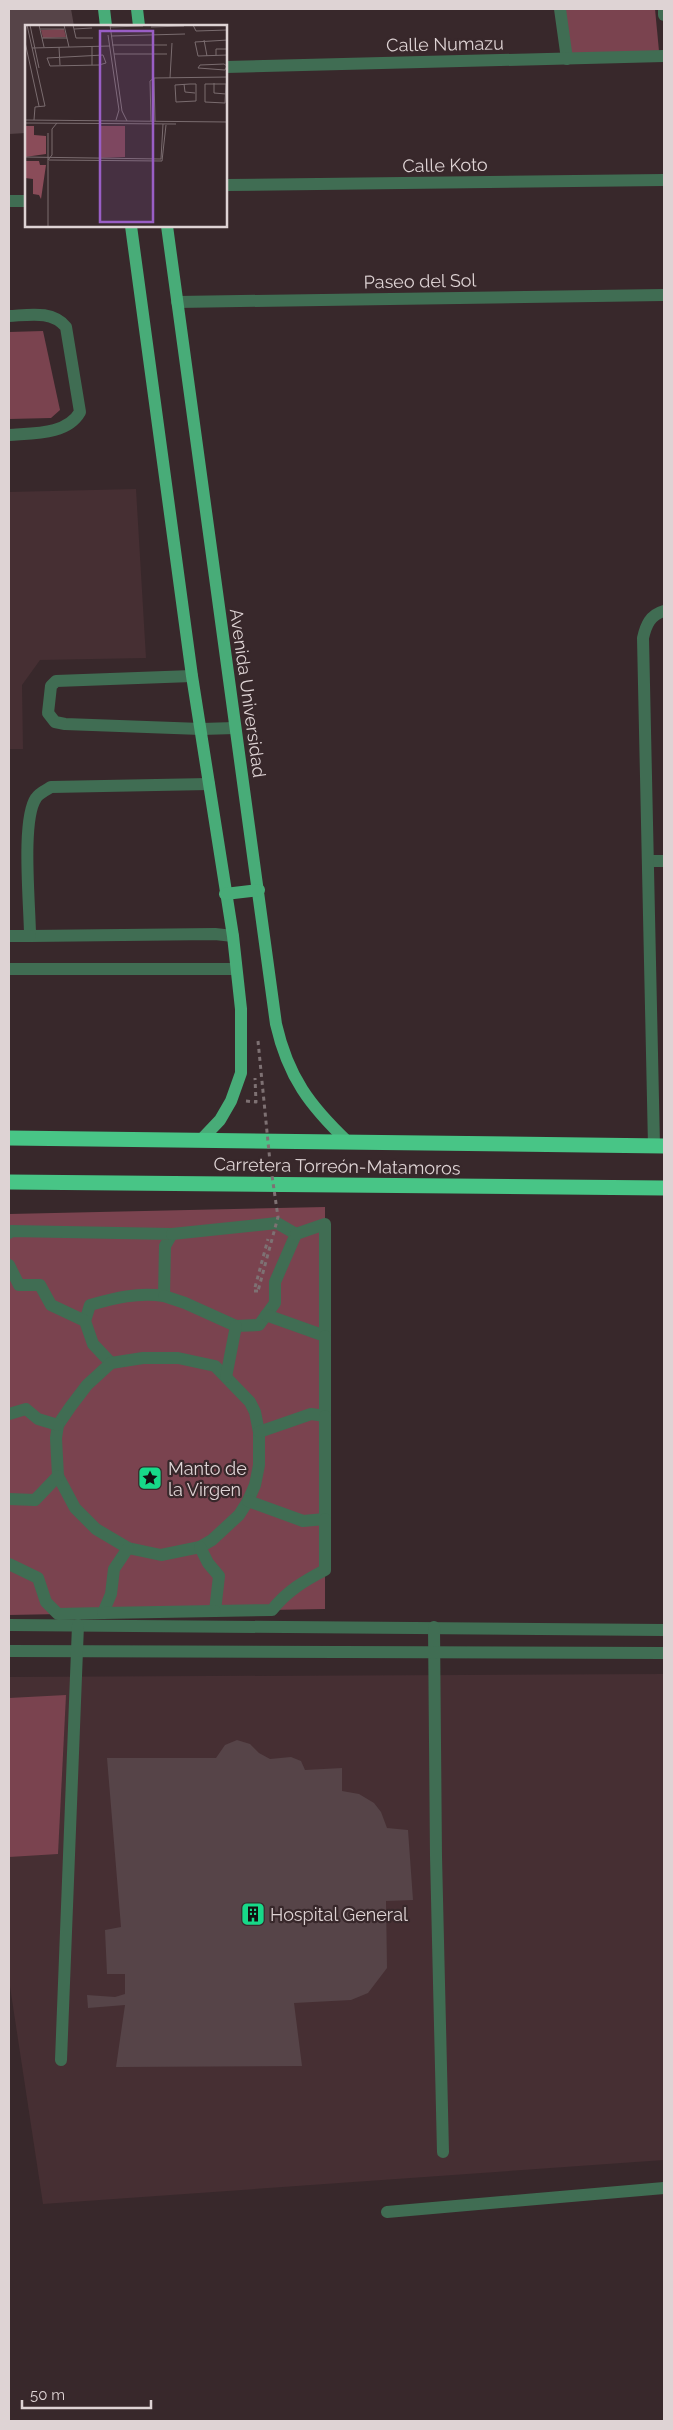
<svg xmlns="http://www.w3.org/2000/svg" width="673" height="2430" font-family="Raleway,sans-serif">
  <rect width="100%" height="100%" fill="#38282b"/>
  <g fill="#462f33">
    <polygon points="136,489 146,658 40,660 22,685 23,749 9,749 9,492"/>
    <polygon points="664,1674 664,2160 43,2204 9,1980 9,1677"/>
  </g>
  <g fill="#7a434f">
    <polygon points="565,9 655,9 659,51 571,54"/>
    <polygon points="43,331 60,410 51,418 9,419 9,332"/>
    <polygon points="325,1207 325,1609 9,1615 9,1214"/>
    <polygon points="66,1695 58,1854 9,1857 9,1698"/>
  </g>
  <g fill="#564448">
    <polygon points="9,9 71,9 74,26 26,26 26,133 9,134"/>
    <polygon points="237,1740 250,1744 259,1753 270,1759 291,1757 301,1761 305,1770 342,1768 342,1791 359,1794 374,1803 381,1812 387,1828 408,1830 413,1900 386,1901 387,1968 368,1993 351,2000 294,2003 302,2066 116,2067 125,2005 88,2008 87,1995 115,1997 125,1994 125,1974 107,1974 105,1930 121,1927 107,1758 216,1758 225,1745"/>
  </g>
  <g fill="none" stroke-linecap="round" stroke-linejoin="round">
    <g stroke="#7e7173" stroke-width="3" stroke-dasharray="4 4" stroke-linecap="butt">
      <polyline points="246,1101 256,1102 255,1078"/>
      <polyline points="258,1291 254,1291 268,1239"/>
    </g>
    <g stroke="#406d53" stroke-width="12">
      <polyline points="560,9 567,59"/>
      <polyline points="664,9 664,15"/>
      <polyline points="226,67 664,56"/>
      <polyline points="226,185 664,180"/>
      <polyline points="9,201 26,201"/>
      <polyline points="177,302 664,295"/>
      <path d="M 9,316 C 29,315 52,310 66,327 L 80,412 C 67,435 33,433 9,435"/>
      <polyline points="192,676 56,681 51,686 48,713 55,722 65,724 201,729 235,728"/>
      <path d="M 209,784 L 51,787 C 46,790 39,793 36,798 C 21,820 30,906 30,936 L 215,934 L 233,936"/>
      <polyline points="648,861 664,861"/>
      <polyline points="9,936 30,936"/>
      <polyline points="9,969 236,969"/>
      <path d="M 654,1146 L 643,638 C 646,625 650,615 664,611"/>
      <path d="M 9,1233 L 11,1231 L 172,1234 L 165,1246 L 164,1296 C 138,1292 115,1298 90,1305 L 85,1321"/>
      <polyline points="9,1265 19,1285 40,1285 51,1305 85,1321 93,1344 111,1363"/>
      <polyline points="164,1296 185,1303 236,1326 259,1325 275,1303 275,1282 296,1234 277,1223 172,1234"/>
      <polyline points="266,1315 325,1336 325,1224 296,1234"/>
      <polygon points="143,1358 178,1358 215,1366 250,1402 255,1412 259,1432 259,1465 255,1485 248,1501 239,1515 212,1540 200,1547 161,1555 128,1548 96,1529 75,1508 58,1476 56,1438 58,1425 71,1406 87,1385 111,1363"/>
      <polyline points="226,1377 236,1326"/>
      <polyline points="9,1414 26,1409 38,1419 58,1425"/>
      <polyline points="259,1432 311,1414 325,1416 325,1336"/>
      <polyline points="9,1499 35,1500 58,1476"/>
      <polyline points="248,1501 303,1521 325,1519 325,1416"/>
      <path d="M 200,1547 L 208,1563 L 219,1576 L 215,1611 L 272,1610 C 287,1591 304,1581 325,1570 L 325,1519"/>
      <polyline points="9,1564 38,1578 46,1602 58,1614 103,1613 111,1594 114,1569 128,1548"/>
      <polyline points="103,1613 215,1611"/>
      <polyline points="9,1625 664,1630"/>
      <polyline points="434,1627 436,1856 443,2152"/>
      <polyline points="9,1651 664,1653"/>
      <polyline points="61,2060 78,1625"/>
      <polyline points="387,2212 664,2188"/>
    </g>
    <g stroke="#48ac78" stroke-width="12">
      <polyline points="104,9 106,26"/>
      <polyline points="137,9 139,26"/>
      <polyline points="131,226 192,676 233,936 241,1009 241,1073 231,1101 220,1120 201,1140"/>
      <path d="M 167,226 L 276,1024 C 288,1077 310,1106 348,1142"/>
      <polyline points="225,894 259,890"/>
    </g>
    <g stroke="#48c586" stroke-width="15">
      <polyline points="9,1138 664,1146"/>
      <polyline points="9,1182 664,1188"/>
    </g>
    <polyline stroke="#7e7173" stroke-width="3" stroke-dasharray="4 4" stroke-linecap="butt" points="258,1041 270,1162 278,1217 258,1291"/>
  </g>
  <defs>
    <g id="sight-square" transform="scale(1.25)"><rect x="-9" y="-9" width="18" height="18" rx="4" fill="#17d989" stroke="#38282b"/><path d="M0-6L1.8-2.2L6-1.7L2.9 1.2L3.7 5.4L0 3.3L-3.7 5.4L-2.9 1.2L-6-1.7L-1.8-2.2Z" fill="#111"/></g>
    <g id="building-square" transform="scale(1.25)"><rect x="-9" y="-9" width="18" height="18" rx="4" fill="#17d989" stroke="#38282b"/><path d="M-4-6H4V6H1V3H-1V6H-4ZM-2.5-4.3h1.7v1.8h-1.7ZM.8-4.3h1.7v1.8H.8ZM-2.5-1h1.7V.8h-1.7ZM.8-1h1.7V.8H.8Z" fill="#111"/></g>
  </defs>
  <g fill-rule="evenodd">
    <use href="#sight-square" x="150" y="1478"/>
    <use href="#building-square" x="253" y="1914"/>
  </g>
  <g text-anchor="middle" dominant-baseline="central" stroke-width="4.5" stroke-linejoin="round" paint-order="stroke">
    <g font-size="18" fill="#ded3d4" stroke="#38282b">
      <text transform="translate(445 44) rotate(-1)">Calle Numazu</text>
      <text transform="translate(445 165) rotate(-1)">Calle Koto</text>
      <text transform="translate(420 281) rotate(-1)">Paseo del Sol</text>
      <text transform="translate(248 693) rotate(82)">Avenida Universidad</text>
      <text transform="translate(337 1166) rotate(1)">Carretera Torreón-Matamoros</text>
    </g>
    <g font-size="18" fill="#ded3d4" stroke="#38282b" text-anchor="start">
      <text x="168" y="1468">Manto de<tspan x="168" dy="21">la Virgen</tspan></text>
      <text x="270" y="1914">Hospital General</text>
    </g>
  </g>
  <g transform="translate(25 25)">
    <rect width="202" height="202" fill="#38282b"/>
    <path d="M 39,4 L 41,12 L 18,13 L 16,5 ZM 74,101 L 100,101 L 100,132 L 74,133 Z" fill="#7a434f"/>
    <path d="M 0,101 L 9,101 L 9,110 L 21,111 L 21,129 L 0,132 ZM 0,136 L 14,136 L 15,140 L 21,140 L 16,174 L 14,170 L 8,169 L 8,154 L 0,153 Z" fill="#8a4c59"/>
    <path fill="none" stroke="#7a6c6f" stroke-width="1" d="M 2,0 L 20,81 L 10,82 L 9,95M 5,0 L 14,43M 14,0 L 19,22M 39,0 L 44,22M 48,0 L 51,13 L 68,13M 85,0 L 97,86 L 102,96M 168,0 L 171,6 L 203,5M 85,2 L 118,1M 126,2 L 159,1M 15,4 L 39,4M 49,4 L 67,3M 83,10 L 94,85 L 91,95M 86,11 L 160,9M 17,13 L 42,13M 179,15 L 182,31M 203,15 L 170,17 L 173,31 L 203,30M 0,17 L 14,81M 87,20 L 142,20M 34,22 L 35,40M 67,22 L 67,40M 7,23 L 85,21M 89,29 L 142,29M 78,30 L 81,38 L 74,40 L 25,41 L 22,33 ZM 191,30 L 191,24 L 203,24M 199,39 L 202,41 L 200,45 L 173,43 L 175,40 ZM 129,53 L 203,52M 129,53 L 130,96M 145,53 L 147,18M 189,58 L 189,68 L 201,69M 159,59 L 160,67 L 170,68M 165,59 L 171,59 L 171,76 L 151,77 L 150,60 ZM 180,59 L 201,59 L 200,78 L 180,77 ZM 0,95 L 203,97M 126,96 L 125,56 L 129,53M 0,98 L 151,99M 23,108 L 23,202M 0,132 L 136,134 L 138,99M 23,135 L 27,130 L 27,104 L 32,98M 24,135 L 137,136 L 141,100"/>
    <path fill="#995ec5" fill-opacity="0.15" stroke="#995ec5" stroke-width="2.5" d="M 75,6 L 128,6 L 128,197 L 75,197 Z"/>
    <rect width="202" height="202" fill="none" stroke="#ded3d4" stroke-width="2.5"/>
  </g>
  <rect width="673" height="2430" fill="none" stroke="#ded3d4" stroke-width="20"/>
  <path d="M22 2400v8h129v-8" fill="none" stroke="#ded3d4" stroke-width="2.5"/>
  <text x="30" y="2400" font-size="15" fill="#ded3d4" stroke="#38282b" stroke-width="4" paint-order="stroke">50 m</text>
</svg>
